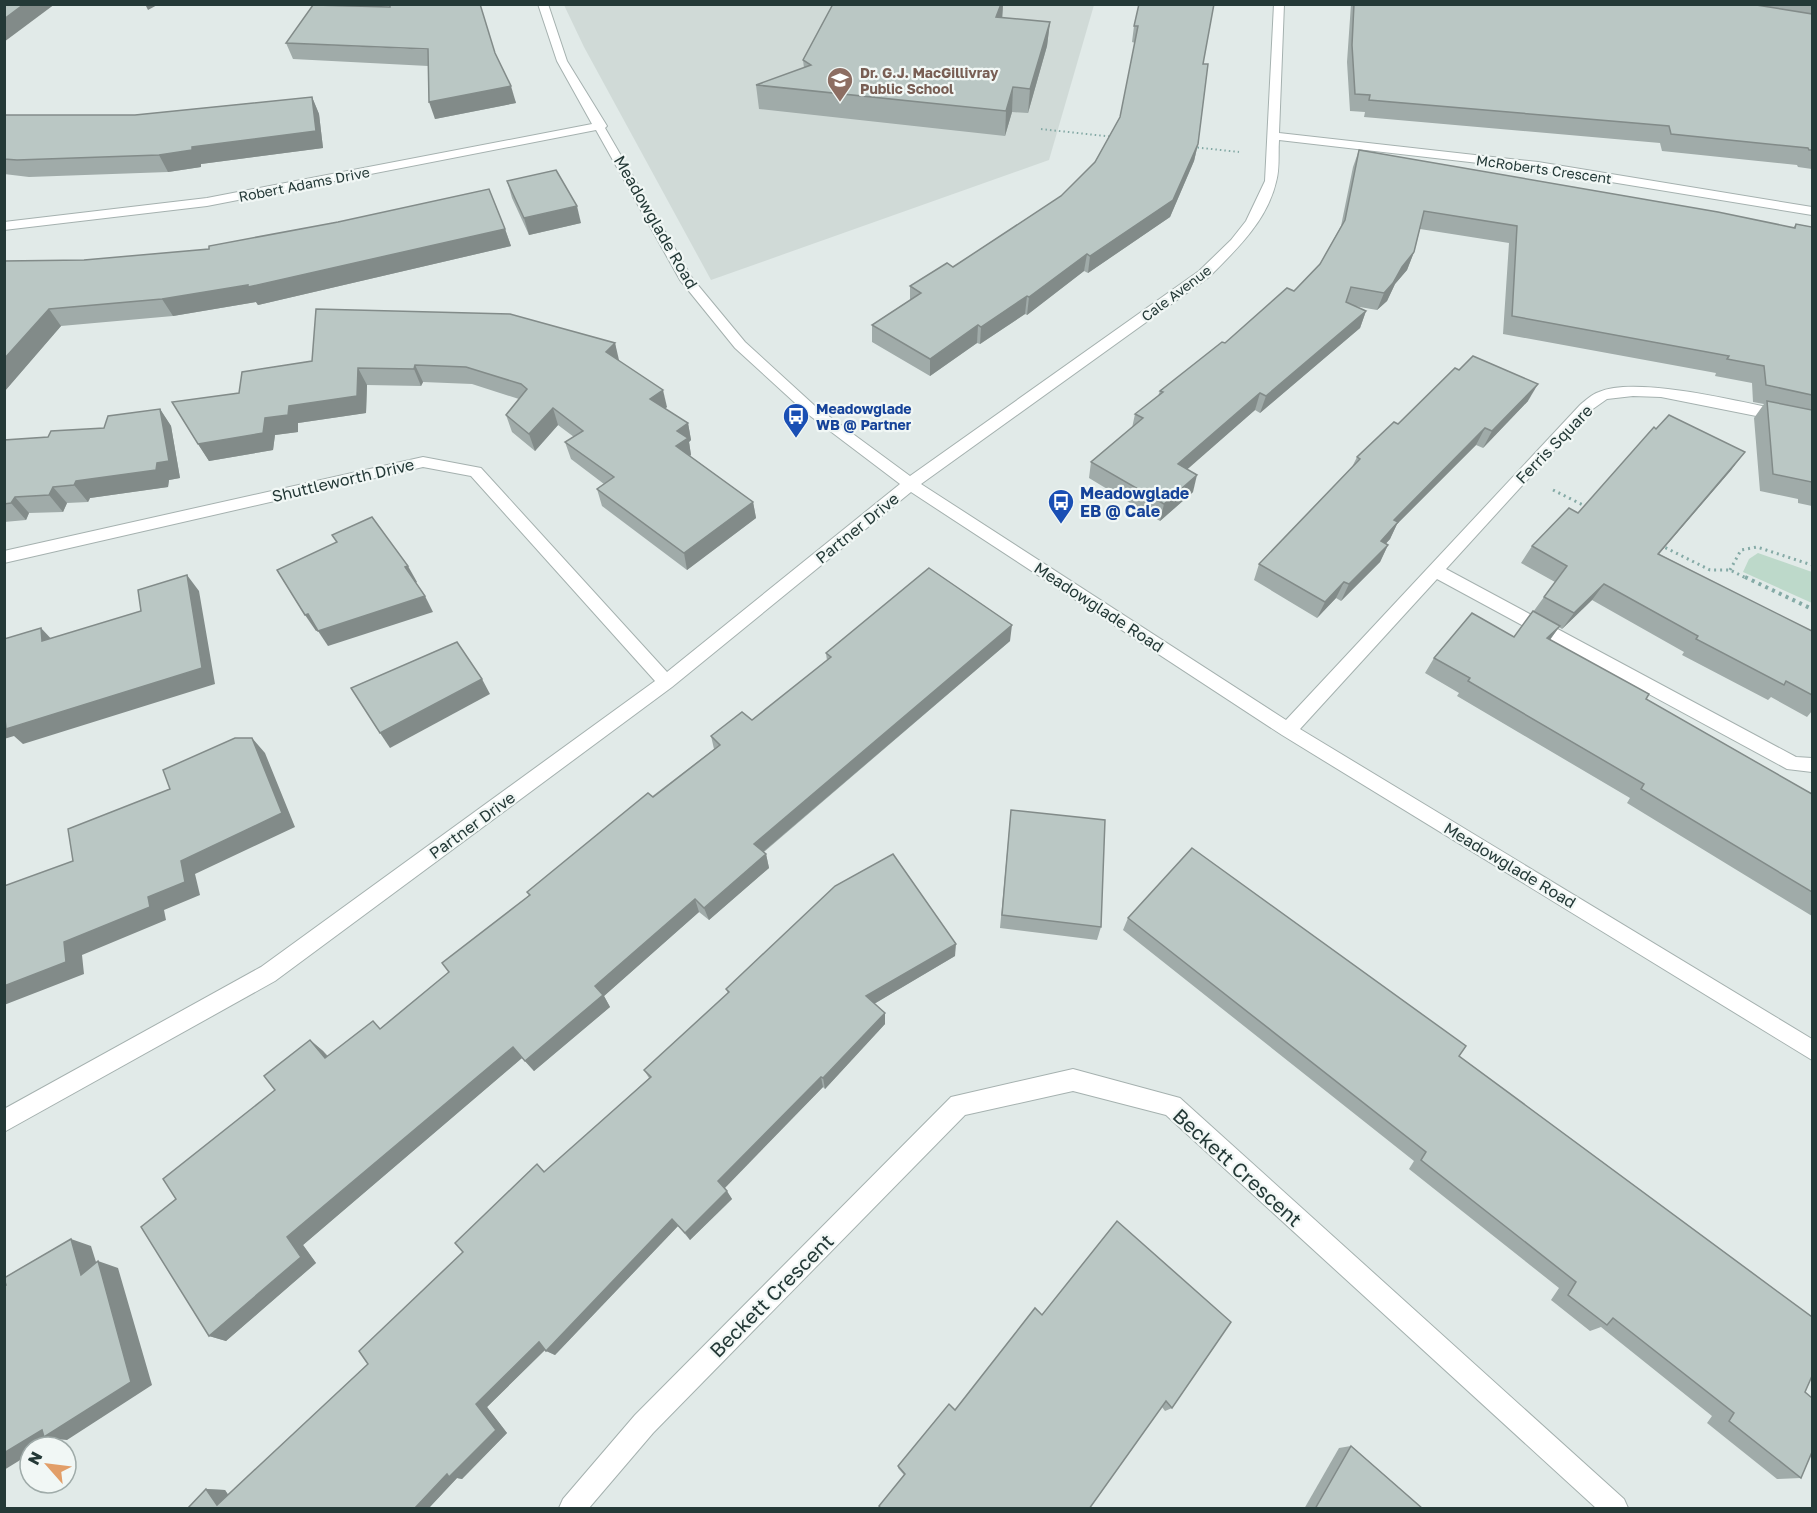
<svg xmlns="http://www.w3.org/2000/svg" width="1817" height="1513" font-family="'Golos Text',sans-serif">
  <rect width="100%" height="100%" fill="#e1eae8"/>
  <polygon fill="#d0dad7" points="564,5 1094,5 1049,160 711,280 584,47"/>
  <polygon fill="#bdd9ca" points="1758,553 1812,572 1812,603 1743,572 1749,559"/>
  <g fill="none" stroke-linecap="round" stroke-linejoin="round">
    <g stroke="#a5b1af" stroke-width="2">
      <g id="minor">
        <path d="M 538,4 L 548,4 L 567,61 L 607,126 L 605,128 L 692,278 L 745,342 L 815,406 L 910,476 L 1199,271 L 1231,240 L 1246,221 L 1265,181 L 1274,4 L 1284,4 L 1279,133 L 1538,162 L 1812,207 L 1812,215 L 1538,170 L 1279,140 C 1278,153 1280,169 1276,182 C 1267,221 1236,250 1209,277 L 921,484 L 1286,720 L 1580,405 C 1586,400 1592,394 1599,392 C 1640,374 1766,408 1812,417 L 1812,427 L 1661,397 L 1633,396 L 1607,399 L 1590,411 L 1446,569 L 1796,757 L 1812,758 L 1812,772 L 1787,769 L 1437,579 L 1300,729 L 1812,1039 L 1812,1060 L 1282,735 L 911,492 L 672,687 L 275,981 L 4,1132 L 4,1109 L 261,967 L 655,681 L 471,476 L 423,467 L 4,563 L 4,551 L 423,457 L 481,468 L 667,672 L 900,484 L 805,412 L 735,348 L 680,280 L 596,130 L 207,206 L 4,230 L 4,222 L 207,198 L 592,124 L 557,61 Z"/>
        <polygon points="1073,1069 1180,1098 1624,1499 1628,1508 1596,1508 1166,1115 1073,1091 965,1115 653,1433 589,1508 559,1508 563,1499 635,1415 951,1097"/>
      </g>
    </g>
    <g stroke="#85aaa6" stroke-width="2" stroke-dasharray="1.5 3" stroke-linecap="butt">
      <polyline points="1041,129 1114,137"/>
      <polyline points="1193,147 1239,152"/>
    </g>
    <g stroke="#85aaa6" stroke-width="3" stroke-dasharray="2 4" stroke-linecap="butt">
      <polyline points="1553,490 1587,507"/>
      <polyline points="1660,545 1710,570 1730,570 1748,579"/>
      <polyline points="1730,570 1741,550 1757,547 1812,565"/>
    </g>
    <polyline stroke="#85aaa6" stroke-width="4" stroke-dasharray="3 4.5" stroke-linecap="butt" points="1745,577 1812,609"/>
    <use href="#minor" fill="#fff" fill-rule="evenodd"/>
  </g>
  <g fill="#a0aba9">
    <polygon points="833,4 1003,4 1002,18 1050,22 1047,46 1028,113 1012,112 1005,136 759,109 756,85 804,68 803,60"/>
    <polygon points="1139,4 1203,64 1198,144 1194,161 1170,217 1088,273 1084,271 1027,315 1025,314 980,344 977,343 930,376 872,342 872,325 910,300 910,286 953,267 1061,196 1095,162 1120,117 1135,43 1132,42 1134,26"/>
    <polygon points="1351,4 1812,4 1812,169 1798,167 1797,165 1662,151 1660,143 1364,117 1365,112 1350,111 1347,62"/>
    <polygon points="286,43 495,53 516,103 435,119 428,66 293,59"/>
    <polygon points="312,97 319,114 323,148 201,164 201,167 168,172 29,177 4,174 4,115 135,115"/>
    <polygon points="1359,150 1793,228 1796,224 1812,227 1812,506 1798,503 1798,499 1760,491 1754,418 1764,404 1753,402 1752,383 1715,376 1716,373 1503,334 1509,243 1420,229 1414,252 1407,270 1395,284 1387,301 1377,310 1354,306 1366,311 1360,328 1260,413 1255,410 1187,469 1193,492 1160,521 1089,478 1091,462 1132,428 1135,414 1158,396 1160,391 1294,291 1320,264 1341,226 1353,167"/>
    <polygon points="507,181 581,223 529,235 512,198"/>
    <polygon points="505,229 511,246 258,305 256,302 173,316 61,326 4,392 4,261 84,260"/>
    <polygon points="615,343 618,360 667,407 665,409 688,423 691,440 689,442 691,455 690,456 753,502 756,518 687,570 602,506 597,489 604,484 571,459 565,442 574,437 558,425 535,451 512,432 506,415 519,399 472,384 423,382 421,386 367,385 366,413 298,423 298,432 275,435 273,450 209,461 198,444 239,393 242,372"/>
    <polygon points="1459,370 1528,401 1483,448 1476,445 1397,524 1390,539 1385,544 1388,545 1380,562 1341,601 1336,598 1317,618 1254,580 1259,564 1352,467 1357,457 1398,424"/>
    <polygon points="160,409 171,426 180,478 169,480 168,487 90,498 88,502 67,503 63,512 29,513 26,520 4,522 4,440 48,437 104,428"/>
    <polygon points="1732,469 1659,554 1812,631 1812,711 1807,717 1771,697 1768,700 1682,655 1684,652 1592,600 1562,629 1559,627 1550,640 1646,699 1812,794 1812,916 1627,803 1630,798 1457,696 1459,693 1425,673 1434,658 1514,637 1533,612 1555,582 1521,563 1532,546 1578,513"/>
    <polygon points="1010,641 764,852 766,854 769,868 709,920 699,912 604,996 610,1007 534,1071 522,1058 303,1245 316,1263 226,1341 209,1336 176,1199 275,1090 310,1040 323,1051 328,1056 373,1021 380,1029 449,972 529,895 527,892 714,749 711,736 752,720 827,661 826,653"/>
    <polygon points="1011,810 1101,927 1097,940 1000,928"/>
    <polygon points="1128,918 1459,1056 1805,1392 1801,1478 1777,1479 1707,1423 1712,1416 1601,1327 1590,1331 1551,1300 1559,1288 1409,1169 1414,1161 1123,930"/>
    <polygon points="955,956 874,1004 885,1024 825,1089 823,1087 724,1188 732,1199 690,1240 678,1226 555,1355 545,1350 487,1407 507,1433 462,1479 457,1478 428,1509 187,1509 206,1489 225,1490 228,1495 368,1364 537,1164 545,1172 649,1078 644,1070 728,993 726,989"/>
    <polygon points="1117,1221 1172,1408 1165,1411 1162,1407 904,1475 898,1468 898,1466 955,1410 1042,1315"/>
    <polygon points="1351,1446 1423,1509 1304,1509 1339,1448"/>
  </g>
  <g fill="#828b89">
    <polygon points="24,4 55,4 4,42 4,19"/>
    <polygon points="145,4 159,4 148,10"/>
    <polygon points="1001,4 1003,4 1002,22 996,17"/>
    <polygon points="1050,22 1047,46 1028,113 1030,89"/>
    <polygon points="511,86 516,103 435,119 429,102"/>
    <polygon points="1013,87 1012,112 1005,136 1006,111"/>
    <polygon points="312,97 319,114 323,148 201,164 201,167 168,172 159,155 192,147"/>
    <polygon points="1198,144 1194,161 1170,217 1088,273 1090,256"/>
    <polygon points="577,206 581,223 529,235 524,218"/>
    <polygon points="505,229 511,246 258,305 256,302 173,316 162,299"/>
    <polygon points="1414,252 1407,270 1395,284 1387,301 1377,310 1384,293 1402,267"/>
    <polygon points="1087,254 1084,271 1027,315 1029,297"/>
    <polygon points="1027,296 1025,314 980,344 981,327"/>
    <polygon points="49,309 61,326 4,392 4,359"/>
    <polygon points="1366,311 1360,328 1260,413 1266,396"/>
    <polygon points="978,325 977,343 930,376 930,359"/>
    <polygon points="615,343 619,360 610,369 606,352"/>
    <polygon points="415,365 423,382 421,386 414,369"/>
    <polygon points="358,368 367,385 366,413 298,423 298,432 275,435 273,450 209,461 198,444 265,418 289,406"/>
    <polygon points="1538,384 1528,401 1483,448 1492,431"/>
    <polygon points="663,390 667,407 654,416 650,399"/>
    <polygon points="1260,393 1255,410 1174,481 1178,464"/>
    <polygon points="553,408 558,425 535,451 529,434"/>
    <polygon points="160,409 171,426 180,478 169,480 168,487 90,498 88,502 74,485 76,481"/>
    <polygon points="688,423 691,440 689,442 691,455 679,463 676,446 677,431"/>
    <polygon points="1485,428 1476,445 1397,524 1390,539 1373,558 1381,541 1394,520"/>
    <polygon points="1745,452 1732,469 1645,570 1658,554"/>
    <polygon points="1197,475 1193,492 1160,521 1164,504"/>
    <polygon points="53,487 67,503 63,512 49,495"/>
    <polygon points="15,497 29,513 26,520 11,503"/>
    <polygon points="753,502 756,518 687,570 684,553"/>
    <polygon points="1388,545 1380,562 1341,601 1349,584"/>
    <polygon points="408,566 417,582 414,584 405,567"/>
    <polygon points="187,575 199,591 215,684 23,744 14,736 4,739 4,719"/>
    <polygon points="1344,582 1336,598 1317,618 1325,602"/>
    <polygon points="1604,584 1592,600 1562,629 1574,613"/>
    <polygon points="425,596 433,612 328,646 318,631"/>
    <polygon points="308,614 319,630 316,631 305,615"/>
    <polygon points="1012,625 1010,641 757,857 754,844"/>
    <polygon points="1560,626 1548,642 1547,638"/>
    <polygon points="41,628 56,644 42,641"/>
    <polygon points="482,679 490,694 390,748 380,733"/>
    <polygon points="252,738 265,753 295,827 195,874 200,895 164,910 166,920 82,955 84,974 4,1005 4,986 64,942 148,897 181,861"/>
    <polygon points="766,854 769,868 709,920 704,908"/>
    <polygon points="695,899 699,912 604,996 610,1007 534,1071 525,1061 595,986"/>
    <polygon points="956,944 955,956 867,1008 866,996"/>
    <polygon points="885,1013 885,1024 825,1089 823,1078"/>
    <polygon points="310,1040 323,1051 338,1069 325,1058"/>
    <polygon points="513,1047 522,1058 303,1245 316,1263 226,1341 209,1336 287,1237"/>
    <polygon points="821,1077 823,1087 723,1190 718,1181"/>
    <polygon points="727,1191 732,1199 690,1240 685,1233"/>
    <polygon points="672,1219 678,1226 555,1355 546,1351"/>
    <polygon points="71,1239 91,1246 102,1281 81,1275"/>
    <polygon points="98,1261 118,1268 152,1385 67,1440 56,1439 42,1447 30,1447 30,1454 4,1470 4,1453"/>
    <polygon points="539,1342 548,1347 487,1407 507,1433 462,1479 457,1478 428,1509 414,1509 476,1404"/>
    <polygon points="206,1489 225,1490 236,1506 217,1505"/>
  </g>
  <g fill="#bac7c4" stroke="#828b89" stroke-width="1.5">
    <polygon points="4,4 24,4 4,19"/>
    <polygon points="390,4 480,4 495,53 511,86 429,102 428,49 286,43 313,5 390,7"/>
    <polygon points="833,4 1001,4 996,17 1050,22 1030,89 1013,87 1006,111 756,85 811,65 803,60"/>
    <polygon points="1139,4 1214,4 1203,64 1208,64 1198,144 1173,200 1090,256 1087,254 1029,297 1027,296 981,327 978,325 930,359 872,325 921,293 910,286 947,263 953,267 1061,196 1095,162 1120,117 1138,26 1134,26"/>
    <polygon points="1354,4 1750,4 1812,14 1812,150 1809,150 1808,148 1671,134 1669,126 1369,100 1370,95 1355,94 1352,45"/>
    <polygon points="312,97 316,131 192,147 192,150 159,155 17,160 4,159 4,115 135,115"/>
    <polygon points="1359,150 1718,212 1795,228 1796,224 1812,227 1812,395 1766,385 1764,366 1727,359 1729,356 1512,316 1517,226 1424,211 1414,252 1402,267 1393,283 1384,293 1351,287 1346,302 1366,311 1266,396 1260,393 1178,464 1197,475 1164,504 1091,462 1143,418 1135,414 1163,392 1160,391 1222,342 1225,343 1287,288 1294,291 1320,264 1345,220"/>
    <polygon points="556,170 577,206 524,218 507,181"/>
    <polygon points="489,189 505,229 248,287 248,285 162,299 49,309 4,359 4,261 84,260 209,249 209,246 338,222"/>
    <polygon points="316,309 510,314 615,343 606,352 663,390 650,399 688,423 677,431 688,438 676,446 753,502 684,553 597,489 614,477 565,442 583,431 553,408 529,434 506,415 527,389 521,384 466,367 415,365 414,369 358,368 357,396 289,406 288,415 265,418 263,433 198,444 172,402 239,393 242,372 312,361"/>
    <polygon points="1473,356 1538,384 1492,431 1485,428 1394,520 1398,522 1381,541 1388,545 1349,584 1344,582 1325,602 1259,564 1360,459 1357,457 1394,422 1398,424 1455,368 1459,370"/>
    <polygon points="1767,401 1812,410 1812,485 1812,482 1773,474"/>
    <polygon points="160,409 169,461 157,463 156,470 76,481 74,485 53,487 49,495 15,497 11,503 4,504 4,440 48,437 51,431 104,428 108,416"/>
    <polygon points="1669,415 1745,452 1658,554 1812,631 1812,695 1786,681 1784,685 1696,639 1698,636 1604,584 1574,613 1544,597 1567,566 1532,546 1569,508 1578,513 1654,427 1656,429"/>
    <polygon points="372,517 408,566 405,567 425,596 318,631 308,614 305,615 277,570 337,542 332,535"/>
    <polygon points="929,568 1012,625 754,844 766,854 704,908 695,899 595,986 603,995 525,1061 513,1047 287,1237 301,1257 209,1336 141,1227 176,1199 163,1179 275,1090 264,1076 310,1040 325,1058 373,1021 380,1029 449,972 442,963 530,895 527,892 648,793 653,797 720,745 711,736 742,712 752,720 831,657 826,653"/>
    <polygon points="187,575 202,668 6,729 5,719 4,719 4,639 41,628 42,641 141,611 138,590"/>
    <polygon points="1533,611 1560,626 1547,638 1649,694 1646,699 1812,794 1812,892 1641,789 1644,784 1468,681 1470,678 1434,658 1472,613 1514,637"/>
    <polygon points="457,642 482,679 380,733 351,688"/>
    <polygon points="235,738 252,738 282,813 181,861 185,882 148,897 150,907 64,942 66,962 4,986 4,886 73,861 68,829 170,789 163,770"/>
    <polygon points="1011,810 1105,820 1101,927 1002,915"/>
    <polygon points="1192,848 1466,1046 1459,1056 1812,1317 1812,1376 1805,1392 1812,1398 1812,1452 1801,1478 1729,1421 1734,1413 1613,1318 1607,1325 1568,1295 1576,1282 1421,1160 1426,1152 1128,918"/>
    <polygon points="893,854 956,944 866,996 885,1013 823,1078 821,1077 718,1181 727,1191 685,1233 672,1219 546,1351 539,1342 476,1404 496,1430 449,1477 447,1474 414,1509 187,1509 206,1489 217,1505 368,1364 359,1351 463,1252 455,1243 537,1164 544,1172 651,1077 644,1070 729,992 726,989 835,886"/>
    <polygon points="1117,1221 1231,1322 1172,1408 1166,1401 1089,1509 881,1509 879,1506 905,1474 898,1466 949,1404 955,1410 1035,1308 1042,1315"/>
    <polygon points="71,1239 81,1275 98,1261 131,1382 44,1437 42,1430 4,1453 4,1286 6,1285 4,1278"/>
    <polygon points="1351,1446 1423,1509 1315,1509"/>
  </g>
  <defs>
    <g id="school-pin" transform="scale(1.35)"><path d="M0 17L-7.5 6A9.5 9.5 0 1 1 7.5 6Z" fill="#8d6e63" stroke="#f1f7f5"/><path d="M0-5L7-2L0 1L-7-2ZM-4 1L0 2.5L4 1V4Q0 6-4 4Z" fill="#fff"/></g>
    <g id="bus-pin" transform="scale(1.35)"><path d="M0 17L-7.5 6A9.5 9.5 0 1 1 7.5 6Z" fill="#1a4fb4" stroke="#f1f7f5"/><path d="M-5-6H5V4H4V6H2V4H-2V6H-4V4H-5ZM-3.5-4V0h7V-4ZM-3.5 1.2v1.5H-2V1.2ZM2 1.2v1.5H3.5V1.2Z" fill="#fff"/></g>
  </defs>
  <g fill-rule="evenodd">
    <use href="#school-pin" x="840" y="80"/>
    <use href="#bus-pin" x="796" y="416"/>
    <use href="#bus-pin" x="1061" y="502"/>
  </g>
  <g text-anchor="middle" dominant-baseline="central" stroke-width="4.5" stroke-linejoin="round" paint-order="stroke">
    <g font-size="14" font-weight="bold" fill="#785e54" stroke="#f1f7f5" text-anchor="start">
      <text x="860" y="72">Dr. G.J. MacGillivray<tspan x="860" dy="16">Public School</tspan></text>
    </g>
    <g font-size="14" fill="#243937" stroke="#f1f7f5">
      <text transform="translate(1544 169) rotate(8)">McRoberts Crescent</text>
      <text transform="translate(304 184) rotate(-11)">Robert Adams Drive</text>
      <text transform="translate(1176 293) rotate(-37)">Cale Avenue</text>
    </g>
    <g font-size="14" font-weight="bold" fill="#164399" stroke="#f1f7f5" text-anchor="start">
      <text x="816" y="408">Meadowglade<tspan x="816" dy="16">WB @ Partner</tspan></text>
    </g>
    <g font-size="16" fill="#243937" stroke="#f1f7f5">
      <text transform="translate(656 222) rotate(60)">Meadowglade Road</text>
      <text transform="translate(1554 444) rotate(-46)">Ferris Square</text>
      <text transform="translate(343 480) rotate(-13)">Shuttleworth Drive</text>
      <text transform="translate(857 528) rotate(-39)">Partner Drive</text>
      <text transform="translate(1099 607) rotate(33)">Meadowglade Road</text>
      <text transform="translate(472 825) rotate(-36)">Partner Drive</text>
      <text transform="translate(1510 865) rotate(31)">Meadowglade Road</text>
    </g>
    <g font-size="16" font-weight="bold" fill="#164399" stroke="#f1f7f5" text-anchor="start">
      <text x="1080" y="493">Meadowglade<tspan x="1080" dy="18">EB @ Cale</tspan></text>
    </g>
    <g font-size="20" fill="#243937" stroke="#f1f7f5">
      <text transform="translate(1238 1167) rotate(42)">Beckett Crescent</text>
      <text transform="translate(771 1295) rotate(-45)">Beckett Crescent</text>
    </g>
  </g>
  <rect width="1817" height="1513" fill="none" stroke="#243937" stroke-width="12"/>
  <g transform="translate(48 1465) rotate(298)"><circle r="28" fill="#f1f7f5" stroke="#9faba9" stroke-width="1.5"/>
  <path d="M0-4.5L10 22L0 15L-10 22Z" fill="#e29e68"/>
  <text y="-9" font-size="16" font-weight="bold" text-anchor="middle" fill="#243937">N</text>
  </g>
</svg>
